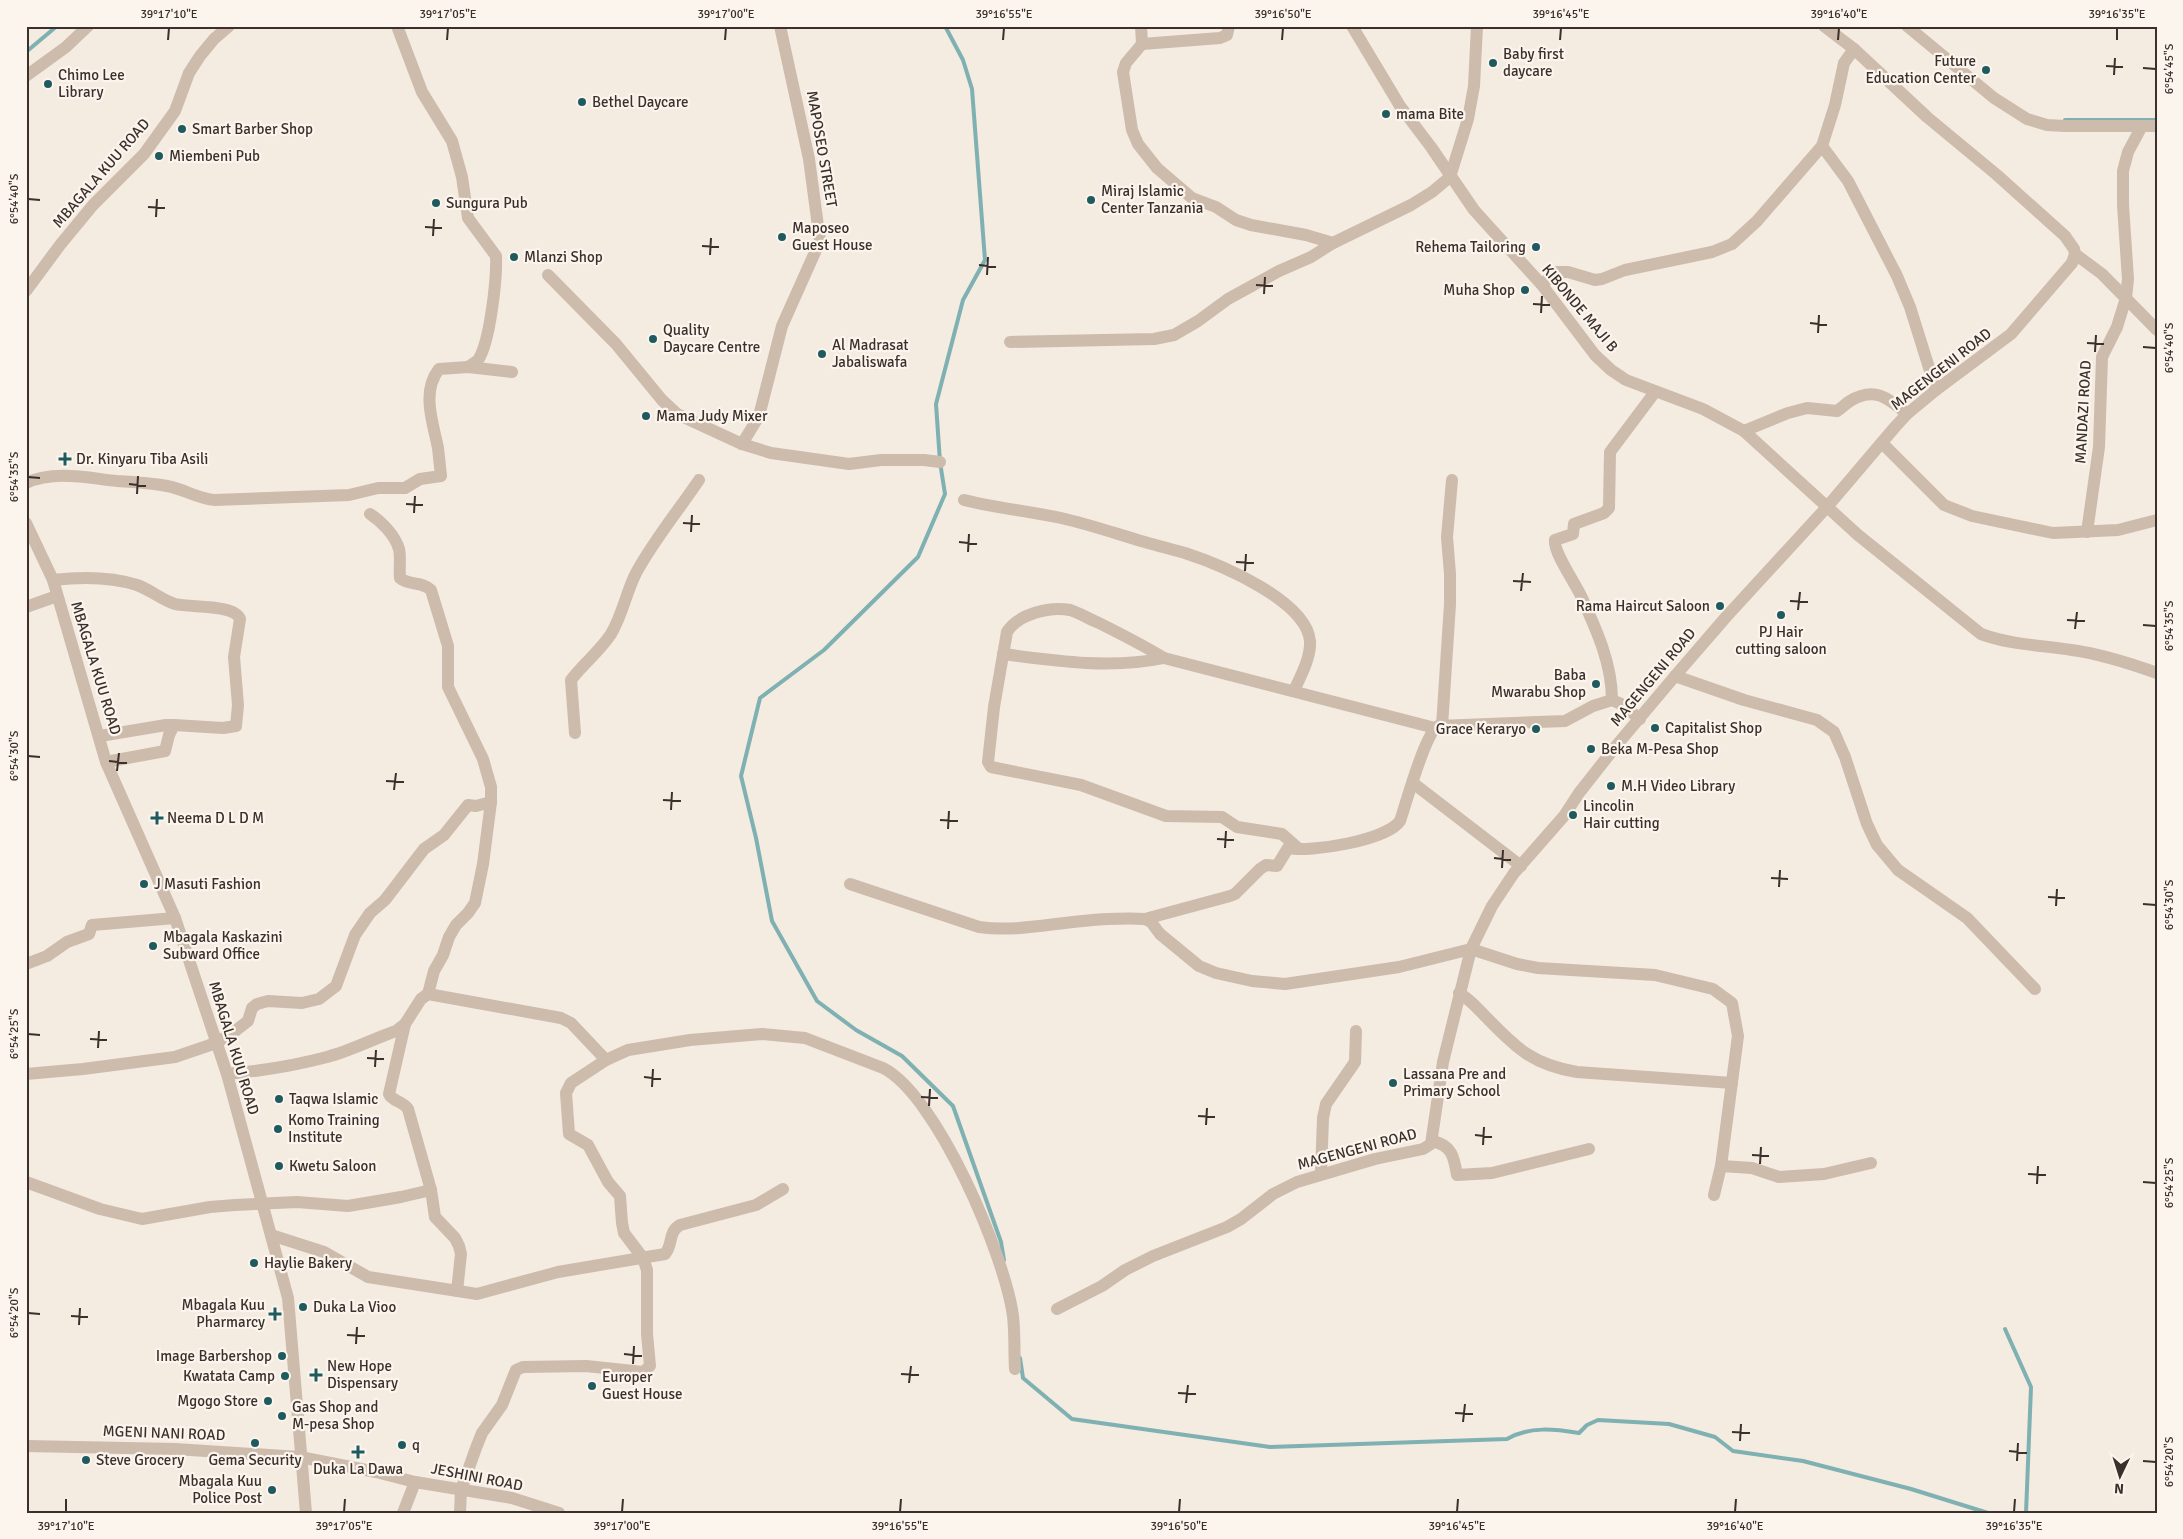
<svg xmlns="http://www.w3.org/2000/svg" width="2183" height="1539" font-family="Signika,sans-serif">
  <rect width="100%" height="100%" fill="#f4ebe1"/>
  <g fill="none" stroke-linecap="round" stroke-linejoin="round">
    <g stroke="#7fb0b2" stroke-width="4">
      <polyline points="945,26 963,60 972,89 985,260 963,300 936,404 940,462 945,494 918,557 824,650 760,698 741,776 756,838 772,921 817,1001 856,1030 902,1056 953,1106 1001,1242 1004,1260"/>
      <polyline points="26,52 57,26"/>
      <polyline points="2065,120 2157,120"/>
      <polyline points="2005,1329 2031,1387 2026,1513"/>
      <path d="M 1020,1358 L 1023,1378 L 1072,1419 L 1270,1447 L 1507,1439 C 1530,1426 1554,1429 1579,1433 L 1587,1425 L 1598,1420 L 1669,1424 L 1715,1437 L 1733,1451 L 1803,1461 L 1911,1489 L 1988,1513"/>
    </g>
    <g stroke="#cdbbac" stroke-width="12">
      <path d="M 397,26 L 422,92 L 452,141 L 462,177 L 468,218 L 496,256 C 497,278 490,343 478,360 C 476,362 471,365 468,367"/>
      <polyline points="1141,26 1142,44"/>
      <path d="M 1352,26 L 1400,106 L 1431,147 L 1474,210 L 1542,285 L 1595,355 L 1611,370 L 1626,380 L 1703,409 L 1744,431 L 1858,535 L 1981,634 C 2011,645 2041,645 2072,650 C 2101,654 2129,663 2157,673"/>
      <polyline points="1907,26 1994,98 2027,119 2047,125 2065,126 2157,126"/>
      <polyline points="1142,44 1126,63 1123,72 1132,130 1138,144 1157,168 1192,198 1216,207 1236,220 1251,225 1306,235 1333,243"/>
      <polyline points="1142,44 1220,38 1227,35 1229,26"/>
      <polyline points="26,76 66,47 88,26"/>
      <polyline points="1822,146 1848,181 1897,276 1910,307 1936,390"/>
      <polyline points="2075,254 2102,274 2157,330"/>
      <polyline points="548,275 616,344 662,400 677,414 742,444 771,453 849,464 881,460 924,460 940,462"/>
      <polyline points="1542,285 1556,272 1568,272 1595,280 1602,279 1625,270 1712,252 1732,244 1757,221 1822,146 1835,105 1844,63 1854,49"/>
      <polyline points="26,291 60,245 93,205 144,154 175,111 189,73 200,56 214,39 229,26"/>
      <polyline points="1010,342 1154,339 1174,335 1198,321 1228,299 1279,271 1311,257 1333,243 1411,205 1432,192 1450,177 1468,119 1474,86 1477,26"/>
      <path d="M 1744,431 L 1788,413 L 1807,408 L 1837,411 C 1842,408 1845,404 1850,401 C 1875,386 1888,398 1907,414"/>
      <polyline points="1882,443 1944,505 1972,516 2053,533 2118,530 2157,520"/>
      <polyline points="742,444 759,416 782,326 820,241 809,159 780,26"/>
      <path d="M 26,483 C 54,470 88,478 117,481 C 134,482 151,483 167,486 C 184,489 198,499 215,500 L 349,495 L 378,488 L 405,488 L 420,479 L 441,476 C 440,466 439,457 438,448 C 433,423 421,392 439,369 L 468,367 L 512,372"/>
      <path d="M 964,500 C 996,508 1028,511 1061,518 C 1088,524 1114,533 1141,541 C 1155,545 1170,549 1185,553 C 1219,564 1306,600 1310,641 C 1311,658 1300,677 1294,691"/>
      <path d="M 370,514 C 381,521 395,535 399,549 C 401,557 399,568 400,578 C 409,586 422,581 431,590 L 448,646 L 448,687 L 483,759 L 491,787 L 491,802 L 483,864 L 475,903 L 468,913 L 456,925 L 449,937 L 443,955 L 434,971 L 428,994"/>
      <polyline points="26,523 53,580 106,762 175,918 227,1074 288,1298 306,1513"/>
      <polyline points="2087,532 2099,447 2102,357 2117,327 2126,298 2128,279 2123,205 2123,171 2128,152 2142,126"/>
      <path d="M 53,580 C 79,577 112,577 137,585 C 151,590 162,600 175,604 C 191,608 234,604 240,619 L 234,657 L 238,705 L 236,726 L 223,728 L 174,725 L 169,735 L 165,751 L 106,762"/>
      <polyline points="26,607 57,596"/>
      <path d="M 1003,654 C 1056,661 1111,669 1164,658"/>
      <polyline points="1675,676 1744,700 1817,720 1834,732 1845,757 1867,824 1877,845 1898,870 1967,918 2035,989"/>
      <path d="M 1612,700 C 1612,664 1597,631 1582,598 C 1576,584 1553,552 1555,540 L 1573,534 L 1574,524 L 1604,513 L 1609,508 L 1610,452 L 1655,392"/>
      <polyline points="1442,726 1450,604 1450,574 1447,537 1452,480"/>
      <path d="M 575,733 L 571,680 C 583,664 600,651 611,634 C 622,616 626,593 636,573 C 654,540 678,511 699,480"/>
      <polyline points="100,736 166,725 174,725"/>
      <polyline points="1413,783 1521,866"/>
      <path d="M 1299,849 L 1282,834 L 1237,827 L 1222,817 L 1166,816 L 1081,785 L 991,767 L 988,762 L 994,707 L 1007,632 C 1018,614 1050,606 1070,610 C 1080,613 1089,619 1099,623 C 1121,634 1143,645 1164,658 L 1435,728"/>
      <path d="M 850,884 L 979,927 C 1014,932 1048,924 1083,921 C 1104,919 1125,918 1145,919 L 1151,922 L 1160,934 L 1199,966 L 1216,973 L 1252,981 L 1285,984 L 1399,967 L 1471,949 L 1517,964 L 1538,968 L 1655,975 L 1713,989 L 1732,1003 L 1738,1036 L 1721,1166 L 1714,1195"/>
      <path d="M 1145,919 L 1230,896 L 1235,894 L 1260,869 L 1266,865 L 1277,866 L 1288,848 C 1310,853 1387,840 1400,821 C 1406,804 1425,733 1438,726 L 1565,721 L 1593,706 L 1612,700 L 1621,704 L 1640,719"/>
      <polyline points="26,964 47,956 67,942 89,934 92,925 175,918"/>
      <path d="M 1459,993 C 1471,1000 1478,1009 1488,1019 C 1517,1049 1534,1065 1577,1072 L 1732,1083"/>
      <path d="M 405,1024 L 389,1094 C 393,1102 403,1101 408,1109 L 431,1190 L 435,1217 L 455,1238 L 459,1246 L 461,1254 L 457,1291"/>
      <polyline points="26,1074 83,1069 175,1057 216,1043 235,1031 248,1021 252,1008 257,1004 268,1001 302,1003 319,999 336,986 355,935 370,913 385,900 424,849 444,835 468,805 476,806 491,802"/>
      <path d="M 227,1074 C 261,1071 293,1066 327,1057 C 350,1051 373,1039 396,1031 L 405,1024 L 421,999 L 428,994 L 561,1018 L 571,1023 L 606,1060"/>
      <path d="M 1432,1141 C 1452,1145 1454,1157 1457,1175 L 1492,1173 L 1589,1149"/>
      <polyline points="1721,1166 1752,1168 1779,1177 1824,1174 1871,1163"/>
      <polyline points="1321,1173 1323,1118 1326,1104 1355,1062 1356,1031"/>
      <polyline points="26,1182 100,1209 142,1219 210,1207 235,1205 297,1202 348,1206 401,1197 431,1190"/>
      <path d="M 271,1235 L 324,1252 L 368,1277 L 477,1294 L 558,1272 L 665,1254 C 673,1245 668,1232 680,1225 L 756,1205 L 783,1189"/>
      <polyline points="1057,1309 1102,1286 1125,1270 1153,1256 1227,1227 1241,1219 1273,1194 1297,1182 1375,1159 1423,1149 1431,1144 1443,1062 1471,949 1492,906 1514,873 1564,816 1579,793 1616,746 1675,676 1726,617 1827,507 1895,427 1907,414 1936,390 2011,334 2072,263 2075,254 2074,249 2065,236 1997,175 1927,117 1854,49 1824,26"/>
      <polyline points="26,1446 175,1449 300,1457 376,1472 415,1482 512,1498 559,1513"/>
      <polyline points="403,1513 415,1482"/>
      <path d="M 460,1513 L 461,1490 L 476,1448 L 482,1433 L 502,1405 L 516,1370 L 523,1367 L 586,1366 L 643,1372 L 650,1366 L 647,1334 L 647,1270 L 643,1258 L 624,1233 L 622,1223 L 620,1196 L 608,1182 L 588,1145 L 569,1134 L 566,1093 L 571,1083 L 606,1060 L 628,1050 L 690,1040 L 762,1034 L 805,1038 L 883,1068 C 937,1095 1005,1256 1013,1316 C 1015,1333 1014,1352 1015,1369"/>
    </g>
  </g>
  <path fill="none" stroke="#3b302b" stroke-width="2" d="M 168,40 L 169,28M 447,40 L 448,28M 725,40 L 726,28M 1003,40 L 1004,28M 1282,40 L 1283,28M 1560,40 L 1561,28M 1838,40 L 1839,28M 2117,40 L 2117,28M 2106,66 L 2123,67M 2143,68 L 2156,69M 2114,75 L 2115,58M 28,199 L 40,200M 148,207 L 165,208M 156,217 L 157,199M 425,227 L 442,228M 433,236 L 434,219M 702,246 L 719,247M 710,255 L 711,238M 979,265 L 996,267M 987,275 L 988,257M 1256,285 L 1273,286M 1264,294 L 1265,277M 1533,304 L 1550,305M 1541,313 L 1542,296M 1810,323 L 1827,325M 1818,333 L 1819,315M 2087,343 L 2104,344M 2143,347 L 2156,348M 2095,352 L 2096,335M 28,477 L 40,478M 129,484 L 146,486M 137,494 L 138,476M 406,504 L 423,505M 414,513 L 415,496M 683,523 L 700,524M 691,532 L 692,515M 959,542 L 977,544M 968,552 L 969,534M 1236,562 L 1254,563M 1245,571 L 1246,554M 1513,581 L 1531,582M 1521,591 L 1523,573M 1790,601 L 1808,602M 1798,610 L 1800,592M 2067,620 L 2085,621M 2143,625 L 2156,626M 2075,629 L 2077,612M 28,756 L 40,757M 109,761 L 127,763M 117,771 L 119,753M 386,781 L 404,782M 394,790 L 396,773M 663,800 L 681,801M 671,810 L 672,792M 940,820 L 958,821M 948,829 L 949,811M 1217,839 L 1234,840M 1225,848 L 1226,831M 1494,858 L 1511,860M 1502,868 L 1503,850M 1771,878 L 1788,879M 1779,887 L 1780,870M 2048,897 L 2065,898M 2143,904 L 2156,905M 2056,906 L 2057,889M 28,1034 L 40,1035M 90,1039 L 107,1040M 98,1048 L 99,1031M 367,1058 L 384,1059M 375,1067 L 376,1050M 644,1077 L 661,1079M 652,1087 L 653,1069M 921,1097 L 938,1098M 929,1106 L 930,1089M 1198,1116 L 1215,1117M 1206,1125 L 1207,1108M 1475,1135 L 1492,1137M 1483,1145 L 1484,1127M 1752,1155 L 1769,1156M 1760,1164 L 1761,1147M 2028,1174 L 2046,1175M 2143,1182 L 2156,1183M 2037,1184 L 2038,1166M 28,1313 L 40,1314M 71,1316 L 88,1317M 79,1325 L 80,1308M 347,1335 L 365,1336M 356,1344 L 357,1327M 624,1354 L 642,1356M 633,1364 L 634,1346M 901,1374 L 919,1375M 909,1383 L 911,1366M 1178,1393 L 1196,1394M 1186,1403 L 1188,1385M 1455,1413 L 1473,1414M 1463,1422 L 1465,1404M 1732,1432 L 1750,1433M 1740,1441 L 1741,1424M 2009,1451 L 2027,1453M 2017,1461 L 2018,1443M 2143,1461 L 2156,1462M 66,1512 L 66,1499M 344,1512 L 345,1499M 622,1512 L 623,1499M 900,1512 L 901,1499M 1179,1512 L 1180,1499M 1457,1512 L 1458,1499M 1735,1512 L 1736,1499M 2014,1512 L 2015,1499"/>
  <g fill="#1f5a5e" stroke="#fbf5ee" stroke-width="2">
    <circle cx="1493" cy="63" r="5"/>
    <circle cx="1986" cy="70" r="5"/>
    <circle cx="48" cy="84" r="5"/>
    <circle cx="582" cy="102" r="5"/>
    <circle cx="1386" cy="114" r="5"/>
    <circle cx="182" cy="129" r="5"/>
    <circle cx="159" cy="156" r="5"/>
    <circle cx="1091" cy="200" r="5"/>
    <circle cx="436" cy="203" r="5"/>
    <circle cx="782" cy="237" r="5"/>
    <circle cx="1536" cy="247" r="5"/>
    <circle cx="514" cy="257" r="5"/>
    <circle cx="1525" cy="290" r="5"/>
    <circle cx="653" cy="339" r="5"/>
    <circle cx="822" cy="354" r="5"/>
    <circle cx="646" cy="416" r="5"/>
    <path d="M62.5 451.5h5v5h5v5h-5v5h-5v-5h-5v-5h5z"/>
    <circle cx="1720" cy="606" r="5"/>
    <circle cx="1781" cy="615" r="5"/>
    <circle cx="1596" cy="684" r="5"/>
    <circle cx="1655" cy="728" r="5"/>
    <circle cx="1536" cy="729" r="5"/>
    <circle cx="1591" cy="749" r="5"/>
    <circle cx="1611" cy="786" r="5"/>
    <circle cx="1573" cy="815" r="5"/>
    <path d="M154.5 810.5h5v5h5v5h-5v5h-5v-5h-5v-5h5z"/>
    <circle cx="144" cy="884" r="5"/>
    <circle cx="153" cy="946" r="5"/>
    <circle cx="1393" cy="1083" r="5"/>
    <circle cx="279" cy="1099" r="5"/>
    <circle cx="278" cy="1129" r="5"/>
    <circle cx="279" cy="1166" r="5"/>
    <circle cx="254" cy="1263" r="5"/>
    <circle cx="303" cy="1307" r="5"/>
    <path d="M272.5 1306.5h5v5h5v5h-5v5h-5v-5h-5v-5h5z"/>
    <circle cx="282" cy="1356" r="5"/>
    <path d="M313.5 1367.5h5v5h5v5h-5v5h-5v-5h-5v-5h5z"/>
    <circle cx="285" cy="1376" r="5"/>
    <circle cx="592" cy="1386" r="5"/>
    <circle cx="268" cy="1401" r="5"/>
    <circle cx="282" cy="1416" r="5"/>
    <circle cx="255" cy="1443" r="5"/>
    <circle cx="402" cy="1445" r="5"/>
    <path d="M355.5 1444.5h5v5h5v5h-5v5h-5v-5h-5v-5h5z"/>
    <circle cx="86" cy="1460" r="5"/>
    <circle cx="272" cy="1490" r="5"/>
  </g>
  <g text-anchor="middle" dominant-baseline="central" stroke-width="4.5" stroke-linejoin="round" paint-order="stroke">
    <g font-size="15" fill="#3b302b" stroke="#fbf5ee" text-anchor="start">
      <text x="1503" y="54">Baby first<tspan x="1503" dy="17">daycare</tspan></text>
      <text x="1976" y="61" text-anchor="end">Future<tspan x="1976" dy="17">Education Center</tspan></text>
      <text x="58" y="75">Chimo Lee<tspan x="58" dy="17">Library</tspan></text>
      <text x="592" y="102">Bethel Daycare</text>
      <text x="1396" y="114">mama Bite</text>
      <text x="192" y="129">Smart Barber Shop</text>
      <text x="169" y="156">Miembeni Pub</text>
      <text x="1101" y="191">Miraj Islamic<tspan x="1101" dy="17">Center Tanzania</tspan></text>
      <text x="446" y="203">Sungura Pub</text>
      <text x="792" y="228">Maposeo<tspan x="792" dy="17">Guest House</tspan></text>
      <text x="1526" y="247" text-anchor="end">Rehema Tailoring</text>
      <text x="524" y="257">Mlanzi Shop</text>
      <text x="1515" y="290" text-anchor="end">Muha Shop</text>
      <text x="663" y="330">Quality<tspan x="663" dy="17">Daycare Centre</tspan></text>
      <text x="832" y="345">Al Madrasat<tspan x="832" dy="17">Jabaliswafa</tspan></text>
      <text x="656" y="416">Mama Judy Mixer</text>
      <text x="76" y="459">Dr. Kinyaru Tiba Asili</text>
      <text x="1710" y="606" text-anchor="end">Rama Haircut Saloon</text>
      <text x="1781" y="632" text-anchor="middle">PJ Hair<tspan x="1781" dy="17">cutting saloon</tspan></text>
      <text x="1586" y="675" text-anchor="end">Baba<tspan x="1586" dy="17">Mwarabu Shop</tspan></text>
      <text x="1665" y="728">Capitalist Shop</text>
      <text x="1526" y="729" text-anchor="end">Grace Keraryo</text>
      <text x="1601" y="749">Beka M-Pesa Shop</text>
      <text x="1621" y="786">M.H Video Library</text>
      <text x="1583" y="806">Lincolin<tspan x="1583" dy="17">Hair cutting</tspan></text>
      <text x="167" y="818">Neema D L D M</text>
      <text x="154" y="884">J Masuti Fashion</text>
      <text x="163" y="937">Mbagala Kaskazini<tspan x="163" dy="17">Subward Office</tspan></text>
      <text x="1403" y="1074">Lassana Pre and<tspan x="1403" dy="17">Primary School</tspan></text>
      <text x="289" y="1099">Taqwa Islamic</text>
      <text x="288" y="1120">Komo Training<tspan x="288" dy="17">Institute</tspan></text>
      <text x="289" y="1166">Kwetu Saloon</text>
      <text x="264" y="1263">Haylie Bakery</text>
      <text x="265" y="1305" text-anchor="end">Mbagala Kuu<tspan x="265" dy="17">Pharmarcy</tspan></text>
      <text x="313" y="1307">Duka La Vioo</text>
      <text x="272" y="1356" text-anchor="end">Image Barbershop</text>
      <text x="327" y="1366">New Hope<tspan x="327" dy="17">Dispensary</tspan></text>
      <text x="275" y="1376" text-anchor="end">Kwatata Camp</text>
      <text x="602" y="1377">Europer<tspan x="602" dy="17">Guest House</tspan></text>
      <text x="258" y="1401" text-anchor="end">Mgogo Store</text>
      <text x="292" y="1407">Gas Shop and<tspan x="292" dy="17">M-pesa Shop</tspan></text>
      <text x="412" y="1445">q</text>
      <text x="96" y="1460">Steve Grocery</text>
      <text x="255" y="1460" text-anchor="middle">Gema Security</text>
      <text x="358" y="1469" text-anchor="middle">Duka La Dawa</text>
      <text x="262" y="1481" text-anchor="end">Mbagala Kuu<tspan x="262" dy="17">Police Post</tspan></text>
    </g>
    <g font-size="15" fill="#3b302b" stroke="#fbf5ee">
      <text transform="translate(822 149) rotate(80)">MAPOSEO STREET</text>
      <text transform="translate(101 173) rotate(-49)">MBAGALA KUU ROAD</text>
      <text transform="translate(1580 308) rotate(50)">KIBONDE MAJI B</text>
      <text transform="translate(1941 369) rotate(-38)">MAGENGENI ROAD</text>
      <text transform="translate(2083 412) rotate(-87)">MANDAZI ROAD</text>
      <text transform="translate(96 668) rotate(73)">MBAGALA KUU ROAD</text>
      <text transform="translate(1653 677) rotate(-50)">MAGENGENI ROAD</text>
      <text transform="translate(234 1048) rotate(73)">MBAGALA KUU ROAD</text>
      <text transform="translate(1357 1149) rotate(-15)">MAGENGENI ROAD</text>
      <text transform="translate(164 1433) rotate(2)">MGENI NANI ROAD</text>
      <text transform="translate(477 1477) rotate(11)">JESHINI ROAD</text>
    </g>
  </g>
  <rect width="2183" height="1539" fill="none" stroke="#fbf5ee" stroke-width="55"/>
  <g transform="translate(2120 1476) rotate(184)" stroke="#fbf5ee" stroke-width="4" paint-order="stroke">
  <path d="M0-4L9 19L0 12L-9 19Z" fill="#3b302b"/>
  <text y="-8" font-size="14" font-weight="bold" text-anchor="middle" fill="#3b302b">N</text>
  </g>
  <rect x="28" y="28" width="2128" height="1484" fill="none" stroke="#3b302b" stroke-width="2"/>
  <g font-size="12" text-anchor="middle" fill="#3b302b">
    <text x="169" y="18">39°17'10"E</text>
    <text x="448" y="18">39°17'05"E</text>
    <text x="726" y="18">39°17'00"E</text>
    <text x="1004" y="18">39°16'55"E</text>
    <text x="1283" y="18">39°16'50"E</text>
    <text x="1561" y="18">39°16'45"E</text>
    <text x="1839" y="18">39°16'40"E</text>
    <text x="2117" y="18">39°16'35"E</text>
    <text transform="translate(2169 69) rotate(-90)" y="4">6°54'45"S</text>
    <text transform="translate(14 199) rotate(-90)" y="4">6°54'40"S</text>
    <text transform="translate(2169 348) rotate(-90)" y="4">6°54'40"S</text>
    <text transform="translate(14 477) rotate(-90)" y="4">6°54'35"S</text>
    <text transform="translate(2169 626) rotate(-90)" y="4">6°54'35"S</text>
    <text transform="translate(14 756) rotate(-90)" y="4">6°54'30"S</text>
    <text transform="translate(2169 905) rotate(-90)" y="4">6°54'30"S</text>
    <text transform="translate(14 1034) rotate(-90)" y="4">6°54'25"S</text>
    <text transform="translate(2169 1183) rotate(-90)" y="4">6°54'25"S</text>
    <text transform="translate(14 1313) rotate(-90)" y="4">6°54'20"S</text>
    <text transform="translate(2169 1462) rotate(-90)" y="4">6°54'20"S</text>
    <text x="66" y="1530">39°17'10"E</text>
    <text x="344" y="1530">39°17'05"E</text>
    <text x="622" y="1530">39°17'00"E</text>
    <text x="900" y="1530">39°16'55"E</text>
    <text x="1179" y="1530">39°16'50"E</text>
    <text x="1457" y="1530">39°16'45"E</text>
    <text x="1735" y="1530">39°16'40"E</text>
    <text x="2014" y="1530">39°16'35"E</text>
  </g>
</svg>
